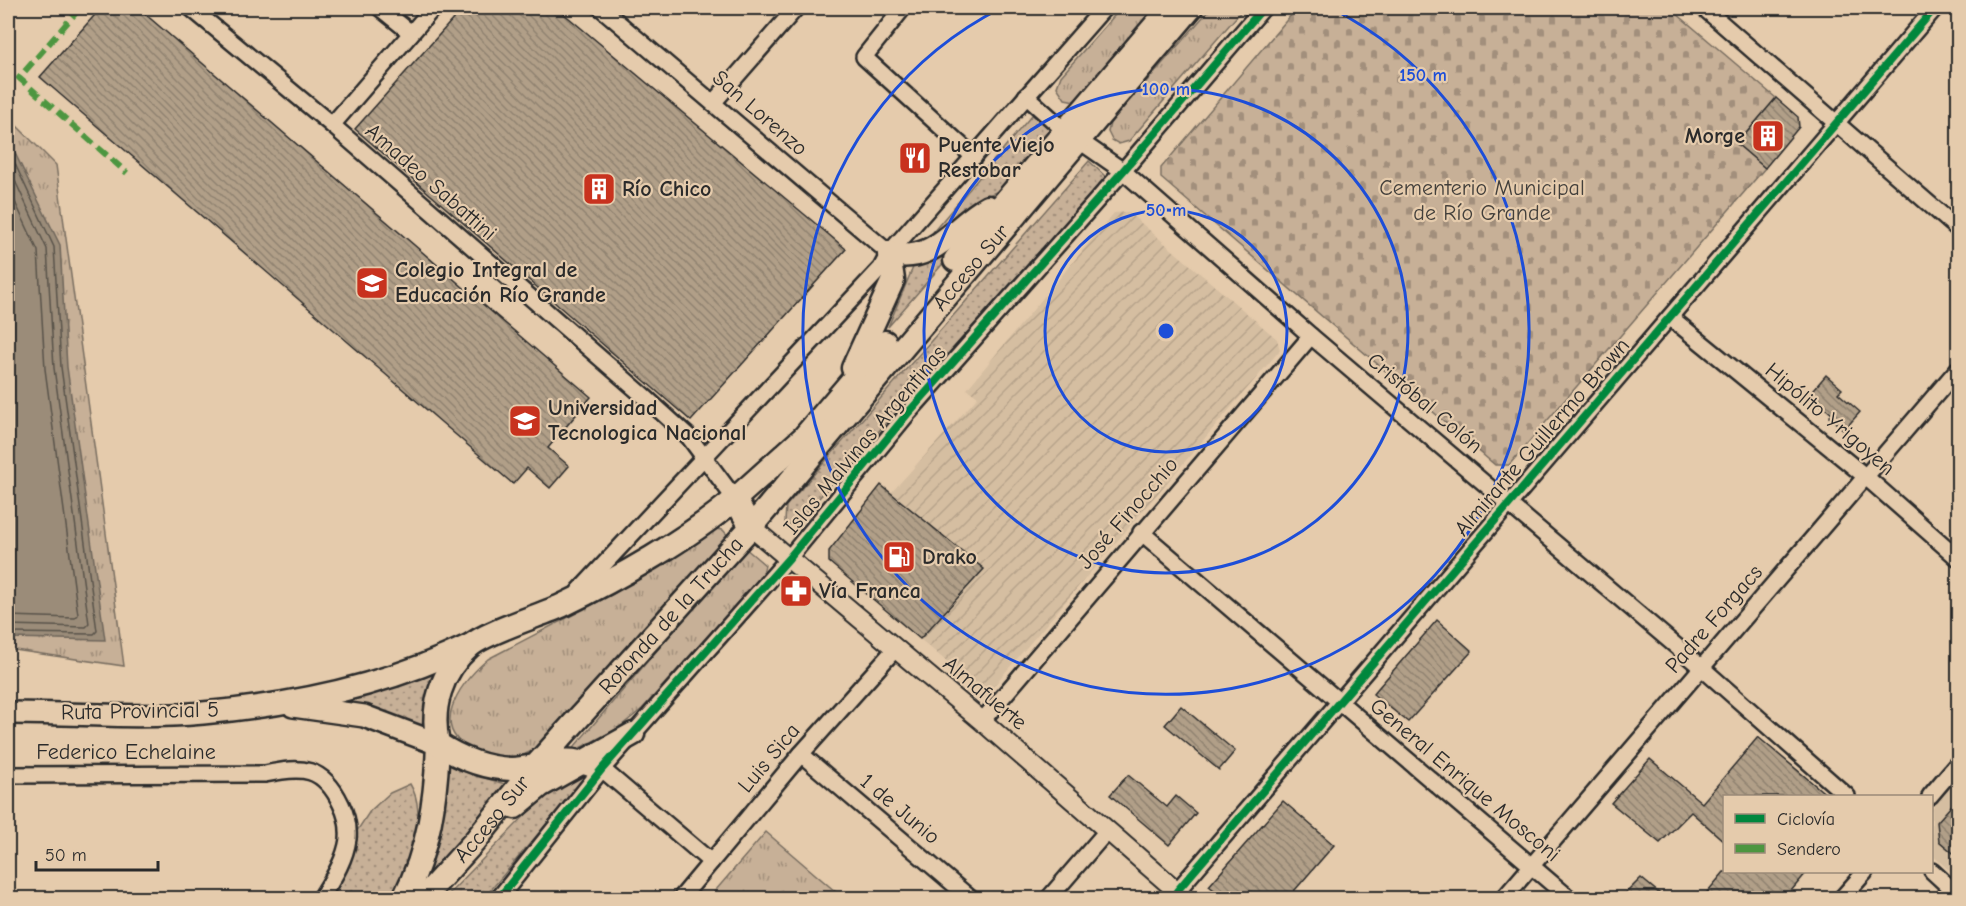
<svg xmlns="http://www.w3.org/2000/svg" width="1966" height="906" font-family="'Comic Neue',sans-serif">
  <defs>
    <pattern id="industrial-furrows" width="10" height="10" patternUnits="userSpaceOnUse" patternTransform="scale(1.5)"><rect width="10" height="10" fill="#d5bea1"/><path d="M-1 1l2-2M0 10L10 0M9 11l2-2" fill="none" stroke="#b7a38b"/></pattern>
    <pattern id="grass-dots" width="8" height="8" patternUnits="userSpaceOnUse" patternTransform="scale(1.5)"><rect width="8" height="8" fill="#c7b097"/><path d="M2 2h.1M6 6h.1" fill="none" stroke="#a28f7b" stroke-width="1.8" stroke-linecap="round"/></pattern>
    <pattern id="cemetery-stones" width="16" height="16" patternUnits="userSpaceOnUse" patternTransform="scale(1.5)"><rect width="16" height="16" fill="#c7b097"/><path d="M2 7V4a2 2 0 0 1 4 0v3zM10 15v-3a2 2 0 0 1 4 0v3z" fill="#a28f7b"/></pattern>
    <pattern id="park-tufts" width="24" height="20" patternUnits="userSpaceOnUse" patternTransform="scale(1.5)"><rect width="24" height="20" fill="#c7b097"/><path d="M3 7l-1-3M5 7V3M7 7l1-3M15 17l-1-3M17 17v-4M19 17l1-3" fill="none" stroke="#a28f7b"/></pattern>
    <pattern id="building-back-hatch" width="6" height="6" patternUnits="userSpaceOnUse" patternTransform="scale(1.5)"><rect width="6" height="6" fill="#b19f88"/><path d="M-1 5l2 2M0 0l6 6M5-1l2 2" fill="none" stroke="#90826f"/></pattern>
  </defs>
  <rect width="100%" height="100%" fill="#e5cbac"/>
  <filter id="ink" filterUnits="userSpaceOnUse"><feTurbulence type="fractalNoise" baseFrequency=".0167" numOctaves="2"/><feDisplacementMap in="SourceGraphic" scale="12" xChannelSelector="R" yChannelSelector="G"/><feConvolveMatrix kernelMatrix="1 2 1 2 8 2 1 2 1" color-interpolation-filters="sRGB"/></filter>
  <g filter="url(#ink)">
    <polygon fill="#d5bea1" points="1958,778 1958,878 1932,855 1932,809"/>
    <polygon fill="url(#industrial-furrows)" points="1128,212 1277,339 1280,350 991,689 979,689 920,639 984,569 890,494 978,397 967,389 1114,213"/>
    <g fill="url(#grass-dots)" stroke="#796e61" stroke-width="1.5">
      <polygon points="1032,115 1051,129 1003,189 975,201 933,232"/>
      <polygon points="1089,161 1106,177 794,526 785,522 786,506"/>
      <polygon points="953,252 888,327 914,265"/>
      <polygon points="441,672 428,693 421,731 391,714 344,702"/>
      <polygon points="445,759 460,770 511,786 434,875 420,884"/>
      <polygon points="580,771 591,771 484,898 445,898 540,800"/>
      <path d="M 410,784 C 430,817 408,868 389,898 L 331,898 L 345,872 L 353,837 L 370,811 L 390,793 Z"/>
    </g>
    <polygon fill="url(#cemetery-stones)" stroke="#796e61" stroke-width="1.5" points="1297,8 1670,8 1776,98 1737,144 1765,168 1509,465 1495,465 1161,178 1161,168"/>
    <g fill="url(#park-tufts)" stroke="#796e61" stroke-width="1.5">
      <polygon points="1121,8 1161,8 1083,98 1075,101 1065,99 1057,87 1061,76"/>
      <polygon points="1211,8 1244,8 1129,141 1119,144 1112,140 1108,132 1110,123"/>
      <polygon points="8,117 56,165 124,666 8,649"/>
      <path d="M 715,529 L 723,530 L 729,537 L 537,748 C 517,761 501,761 479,753 C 424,732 459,684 488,659 L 613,594 Z"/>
      <polygon points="745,548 765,565 763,574 642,709 617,729 568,754"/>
      <polygon points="766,832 843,898 709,898"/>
    </g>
    <polygon fill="#9b8c79" stroke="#6e655a" stroke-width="1.5" points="8,139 60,245 67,367 105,640 8,638"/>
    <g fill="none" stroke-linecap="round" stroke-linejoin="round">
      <g stroke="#58524a" stroke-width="1.5">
        <polyline points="8,149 54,247 61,367 97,631 94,634 8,633"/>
        <polyline points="8,166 47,249 54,368 89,624 86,627 8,625"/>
        <polyline points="8,187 38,251 45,369 78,615 75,618 8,616"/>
      </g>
    </g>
    <g fill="url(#building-back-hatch)" stroke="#2b2b2b" stroke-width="1.5">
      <polygon points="101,8 138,8 591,397 548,448 569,466 550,488 527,468 513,484 40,77"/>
      <polygon points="463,8 557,8 846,249 691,421 355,129"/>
      <polygon points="1776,98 1798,117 1799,127 1765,168 1737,144"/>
      <polygon points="1826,375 1842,389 1838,393 1860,412 1844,430 1829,417 1832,414 1809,395"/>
      <polygon points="881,485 984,569 920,639 829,562 829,551"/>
      <polygon points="1437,620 1472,651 1408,722 1373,694"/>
      <polygon points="1181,706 1235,751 1219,770 1165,725"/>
      <polygon points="1758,737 1828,796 1725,796 1725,842 1691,812 1660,843 1611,803 1650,759 1702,803"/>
      <polygon points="1128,775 1167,807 1176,796 1196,813 1169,845 1110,795"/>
      <polygon points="1959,797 1959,858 1939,841 1937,822"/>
      <polygon points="1283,801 1334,845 1288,898 1224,898 1209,886"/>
      <polygon points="1724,872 1807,872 1785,898 1702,898"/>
      <polygon points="1641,878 1665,898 1621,898"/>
    </g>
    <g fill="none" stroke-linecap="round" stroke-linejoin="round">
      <g stroke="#2b2b2b" stroke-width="20">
        <g id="minor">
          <polyline points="191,8 332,125 645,397 689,437 735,499"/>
          <polyline points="380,8 411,33"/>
          <polyline points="601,8 889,253"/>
          <polyline points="903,8 864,57 974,157"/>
          <polyline points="1704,8 1958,229"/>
          <polyline points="1026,96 1064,130 1123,171 1311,336 1702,668 1847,796"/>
          <polyline points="713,103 796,8"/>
          <polyline points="332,125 433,8"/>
          <polyline points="1670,317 1866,477 1958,558"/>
          <polyline points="1141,532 1569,898"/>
          <polyline points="579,591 881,268 889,253 1104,8"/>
          <polyline points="982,721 1311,336"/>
          <polyline points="801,754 970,898"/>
          <polyline points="602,769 711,862"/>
          <path d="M 8,775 L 265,774 C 302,766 323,766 341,804 C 346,814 349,827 348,839 C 345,861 332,880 321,898"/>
          <polyline points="1930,796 1958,763"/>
          <polyline points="1932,871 1958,895"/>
          <polyline points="1177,891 1935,8"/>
          <polyline points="499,898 602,769 789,558 909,412 1123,171 1263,8"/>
          <polyline points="681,898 801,754 895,649"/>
          <polyline points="1049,898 1106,832"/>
          <polyline points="1504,898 1958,369"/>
          <polyline points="1842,898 1865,872"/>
        </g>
      </g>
      <g stroke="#2b2b2b" stroke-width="22">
        <polyline id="tertiary" points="751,527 982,721 1185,898"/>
      </g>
      <g stroke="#2b2b2b" stroke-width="26">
        <g id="secondary">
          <polyline points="293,706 364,716 438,744"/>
          <path d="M 8,713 C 72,713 139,719 203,713 C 293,705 388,685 470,645"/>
        </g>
      </g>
      <g stroke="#2b2b2b" stroke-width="27">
        <g id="primary">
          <path d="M 889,253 C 933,266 954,225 988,207"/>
          <polyline points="955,260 1170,8"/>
          <polyline points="853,368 893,280 889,253"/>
          <polyline points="735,499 804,437 885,342"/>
          <path id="s1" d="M 751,527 L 1191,8"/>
          <polyline points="515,807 540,786 633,734"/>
          <path d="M 404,898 C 429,850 436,798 438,744"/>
          <path id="s2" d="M 423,898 L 475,841 L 536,765 L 751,527 L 735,499 C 688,539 618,579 561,606 C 541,615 484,633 470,646 C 441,671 430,708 438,744 C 461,759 484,768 511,769 C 528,769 545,762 562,761 C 576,759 589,765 602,769"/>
        </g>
      </g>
      <use href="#minor" stroke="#e5cbac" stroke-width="15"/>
      <use href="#tertiary" stroke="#e5cbac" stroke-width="18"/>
      <use href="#secondary" stroke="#e5cbac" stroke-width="21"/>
      <use href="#primary" stroke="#e5cbac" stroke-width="22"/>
      <polyline stroke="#4d9640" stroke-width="6" stroke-dasharray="12 6" stroke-linecap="butt" points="80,8 19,78 127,173"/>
      <g stroke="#e5cbac" stroke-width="11">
        <g id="cycleway">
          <polyline points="1177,891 1935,8"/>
          <polyline points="499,898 602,769 789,558 909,412 1123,171 1263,8"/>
        </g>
      </g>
      <use href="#cycleway" stroke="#00873e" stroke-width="8"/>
    </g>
  </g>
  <g fill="none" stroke="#1d4ed8" stroke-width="3">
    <circle cx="1166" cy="331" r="121"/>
    <circle cx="1166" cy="331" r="242"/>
    <path d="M1331 8A363 363 0 1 1 1001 8"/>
  </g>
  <defs>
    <g id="building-square" transform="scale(1.725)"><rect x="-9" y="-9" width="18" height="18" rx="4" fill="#c8321e" stroke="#e5cbac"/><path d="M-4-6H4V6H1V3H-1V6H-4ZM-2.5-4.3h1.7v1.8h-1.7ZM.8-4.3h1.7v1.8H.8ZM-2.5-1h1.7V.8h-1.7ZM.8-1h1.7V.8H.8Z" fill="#fff"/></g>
    <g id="restaurant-square" transform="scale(1.725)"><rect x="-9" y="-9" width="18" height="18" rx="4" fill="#c8321e" stroke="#e5cbac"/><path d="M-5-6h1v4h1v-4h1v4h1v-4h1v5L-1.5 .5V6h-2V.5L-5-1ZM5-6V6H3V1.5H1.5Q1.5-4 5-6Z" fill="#fff"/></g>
    <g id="school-square" transform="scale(1.725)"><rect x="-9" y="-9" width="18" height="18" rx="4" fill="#c8321e" stroke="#e5cbac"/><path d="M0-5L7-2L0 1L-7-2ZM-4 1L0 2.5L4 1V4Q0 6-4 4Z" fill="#fff"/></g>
    <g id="university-square" transform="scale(1.725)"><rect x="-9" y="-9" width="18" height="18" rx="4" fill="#c8321e" stroke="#e5cbac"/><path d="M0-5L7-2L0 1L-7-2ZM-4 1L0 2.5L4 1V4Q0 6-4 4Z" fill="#fff"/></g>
    <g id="fuel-square" transform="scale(1.725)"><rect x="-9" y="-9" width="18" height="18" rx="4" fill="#c8321e" stroke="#e5cbac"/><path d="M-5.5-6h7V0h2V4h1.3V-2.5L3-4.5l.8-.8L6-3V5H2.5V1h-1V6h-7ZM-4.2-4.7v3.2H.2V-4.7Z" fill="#fff"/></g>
    <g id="pharmacy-square" transform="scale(1.725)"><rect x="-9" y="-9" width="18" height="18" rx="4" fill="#c8321e" stroke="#e5cbac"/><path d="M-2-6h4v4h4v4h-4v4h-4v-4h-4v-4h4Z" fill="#fff"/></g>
  </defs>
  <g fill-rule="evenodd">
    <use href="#building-square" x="1768" y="136"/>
    <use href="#restaurant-square" x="915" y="158"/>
    <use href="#building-square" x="599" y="189"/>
    <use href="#school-square" x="372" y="283"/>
    <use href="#university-square" x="525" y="421"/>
    <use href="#fuel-square" x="899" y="557"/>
    <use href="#pharmacy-square" x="796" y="591"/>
  </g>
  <g text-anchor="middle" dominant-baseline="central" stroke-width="4.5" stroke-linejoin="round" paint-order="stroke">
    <g font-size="22" fill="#2b2b2b" stroke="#e5cbac">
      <text transform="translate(760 113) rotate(41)">San Lorenzo</text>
      <text transform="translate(431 182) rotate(41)">Amadeo Sabattini</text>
      <text stroke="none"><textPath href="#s1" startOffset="340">Acceso Sur</textPath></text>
      <text transform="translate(1425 403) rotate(40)">Cristóbal Colón</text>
      <text transform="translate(1830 419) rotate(40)">Hipólito Yrigoyen</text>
      <text transform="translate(1542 437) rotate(-49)">Almirante Guillermo Brown</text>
      <text transform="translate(865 440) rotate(-50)">Islas Malvinas Argentinas</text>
      <text transform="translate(1128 513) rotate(-49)">José Finocchio</text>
      <text stroke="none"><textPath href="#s2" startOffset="376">Rotonda de la Trucha</textPath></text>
      <text transform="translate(1714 619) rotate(-49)">Padre Forgacs</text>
      <text transform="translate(985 693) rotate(40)">Almafuerte</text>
      <text transform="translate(140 711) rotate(-1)">Ruta Provincial 5</text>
      <text x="126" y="752">Federico Echelaine</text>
      <text transform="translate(769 758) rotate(-50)">Luis Sica</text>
      <text transform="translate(1465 780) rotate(40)">General Enrique Mosconi</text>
      <text transform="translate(900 809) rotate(40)">1 de Junio</text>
      <text stroke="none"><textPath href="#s2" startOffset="105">Acceso Sur</textPath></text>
    </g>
    <g font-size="22" font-weight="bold" fill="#2b2b2b" stroke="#e5cbac" text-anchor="start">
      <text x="1745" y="136" text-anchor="end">Morge</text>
      <text x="938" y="145">Puente Viejo<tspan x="938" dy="25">Restobar</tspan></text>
      <text x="622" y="189">Río Chico</text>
      <text x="395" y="270">Colegio Integral de<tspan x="395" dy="25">Educación Río Grande</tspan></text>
      <text x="548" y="408">Universidad<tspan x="548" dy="25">Tecnologica Nacional</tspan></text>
      <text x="922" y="557">Drako</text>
      <text x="819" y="591">Vía Franca</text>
    </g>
    <g font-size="22" fill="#423f3b" stroke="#e5cbac">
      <text x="1482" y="188">Cementerio Municipal<tspan x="1482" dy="25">de Río Grande</tspan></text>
    </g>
  </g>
  <circle cx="1166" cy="331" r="9" fill="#1d4ed8" stroke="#e5cbac" stroke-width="3"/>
  <g font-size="18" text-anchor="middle" font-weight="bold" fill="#1d4ed8" stroke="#e5cbac" stroke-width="4.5" stroke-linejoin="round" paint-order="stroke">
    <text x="1423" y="81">150 m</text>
    <text x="1166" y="95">100 m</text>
    <text x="1166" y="216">50 m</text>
  </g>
  <rect width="1966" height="906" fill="none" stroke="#e5cbac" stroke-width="30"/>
  <rect x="15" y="15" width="1936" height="876" fill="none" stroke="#2b2b2b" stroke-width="2" filter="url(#ink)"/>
  <rect x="1723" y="795" width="210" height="78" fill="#e5cbac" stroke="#9b8b78" stroke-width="1.5"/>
  <rect x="1735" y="814" width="30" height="9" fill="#00873e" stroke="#9b8b78" stroke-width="1.5"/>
  <text x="1777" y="825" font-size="18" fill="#2b2b2b">Ciclovía</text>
  <rect x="1735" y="844" width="30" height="9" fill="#4d9640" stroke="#9b8b78" stroke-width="1.5"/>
  <text x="1777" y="855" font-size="18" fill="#2b2b2b">Sendero</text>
  <path d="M36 861v9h122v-9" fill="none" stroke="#2b2b2b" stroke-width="3"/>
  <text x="45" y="861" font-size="18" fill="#2b2b2b" stroke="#e5cbac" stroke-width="4.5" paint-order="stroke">50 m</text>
</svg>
